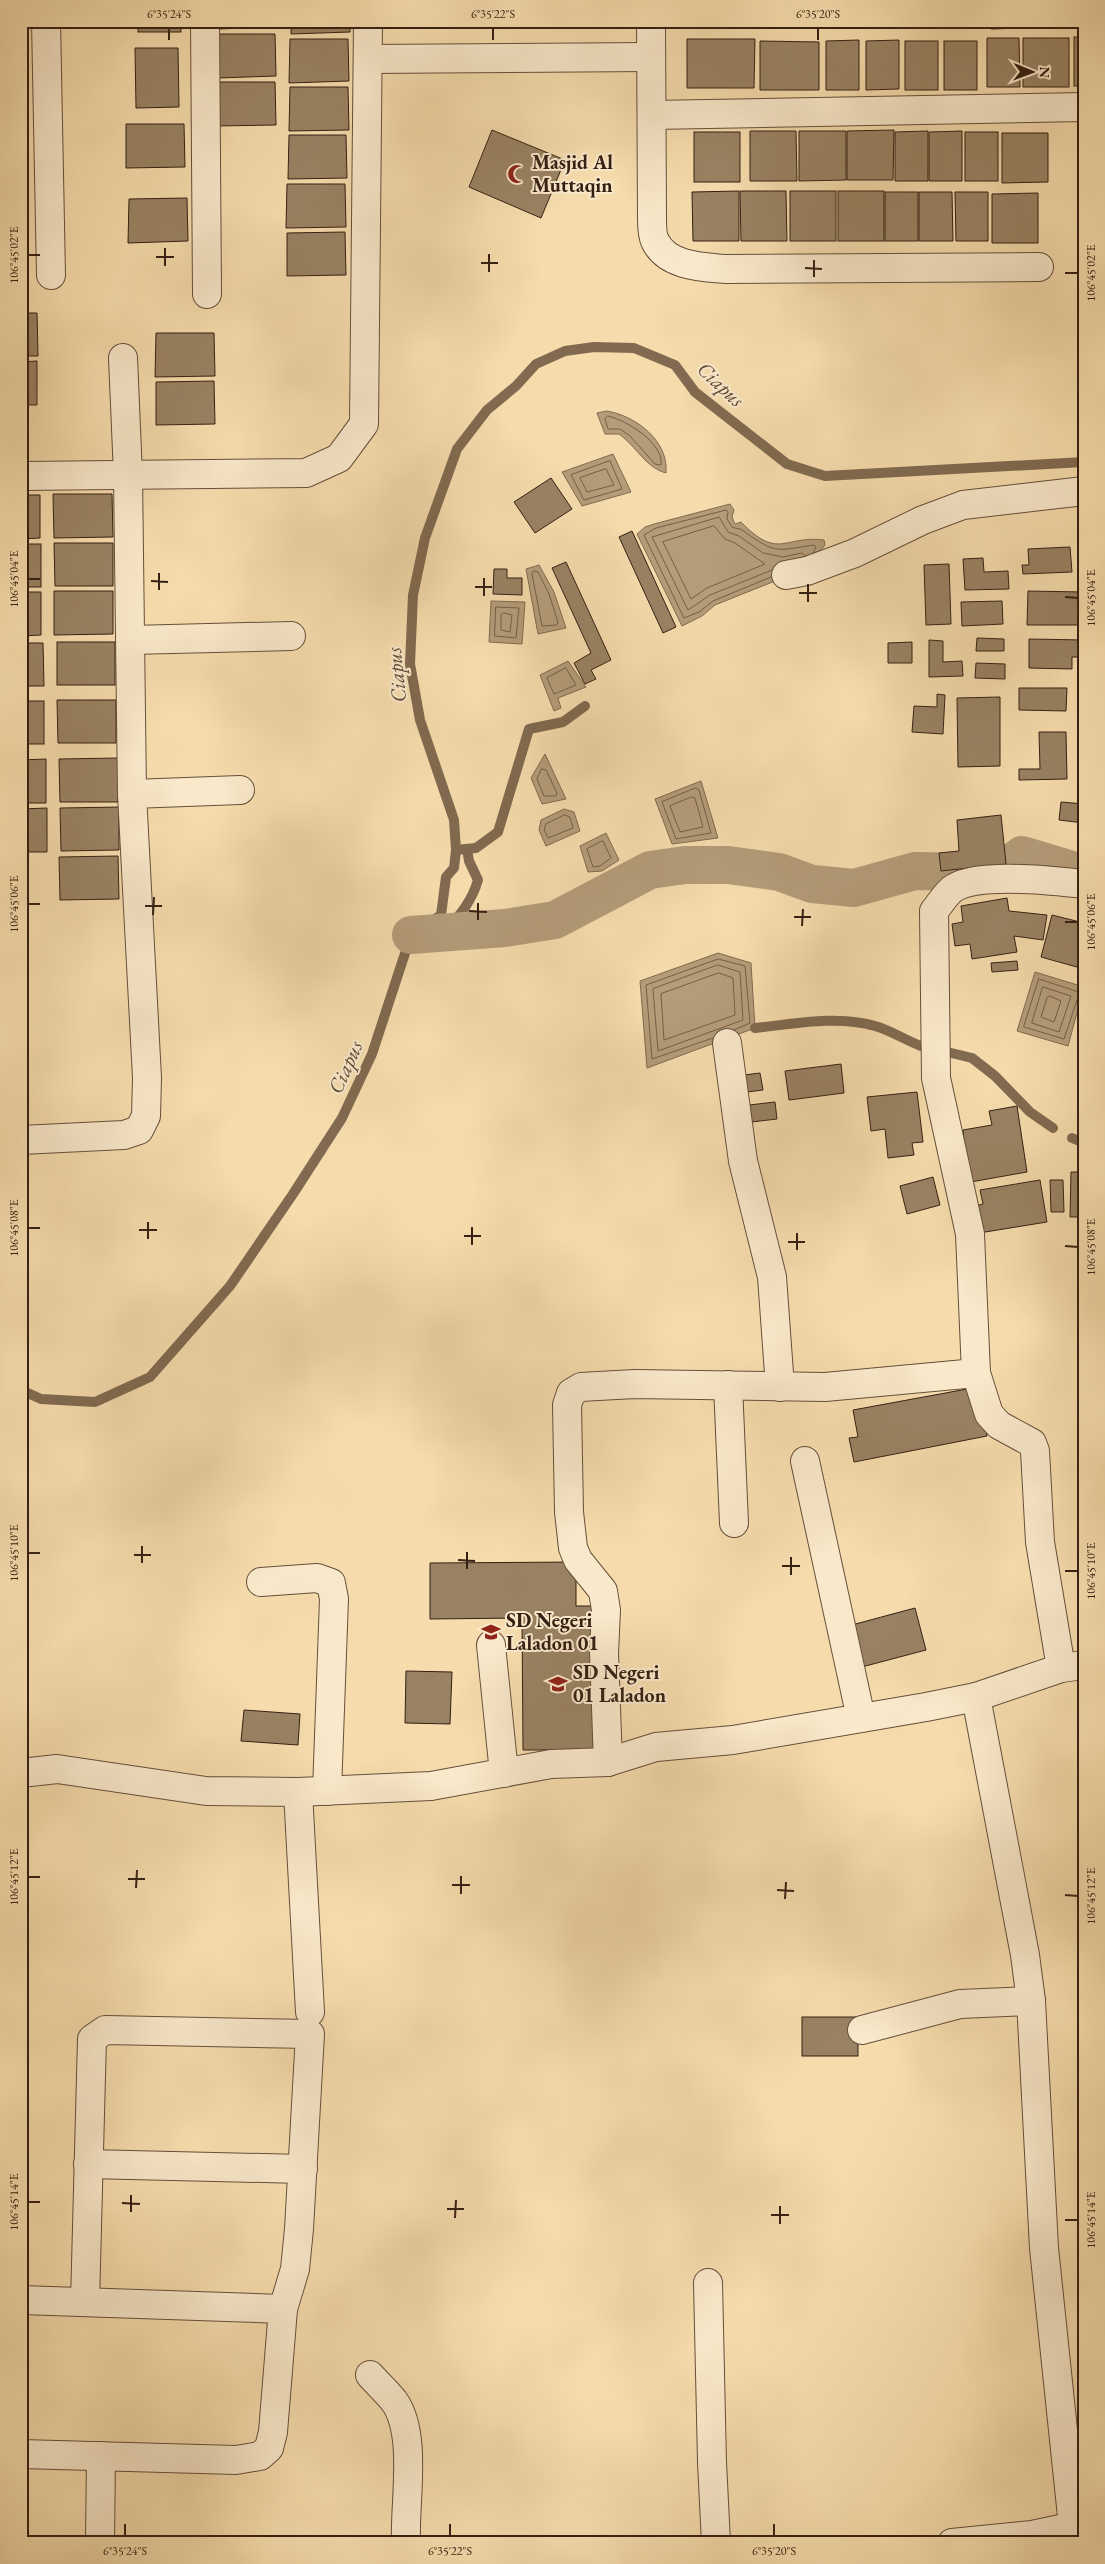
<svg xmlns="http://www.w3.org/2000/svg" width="1105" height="2564" font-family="'EB Garamond',serif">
  <rect width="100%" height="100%" fill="#f6dcad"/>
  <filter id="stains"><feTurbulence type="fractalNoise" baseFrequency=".004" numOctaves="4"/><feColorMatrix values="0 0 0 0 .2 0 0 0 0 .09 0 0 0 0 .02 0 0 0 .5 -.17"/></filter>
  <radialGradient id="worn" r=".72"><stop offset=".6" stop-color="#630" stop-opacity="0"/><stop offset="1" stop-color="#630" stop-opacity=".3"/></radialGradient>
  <g fill="#b49c79" stroke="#816a50">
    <path d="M 607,411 C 636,416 669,441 666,473 C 646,468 636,446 619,434 L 605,434 L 597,413 Z"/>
    <polygon points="613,454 631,492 582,506 562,472"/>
    <path d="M 730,504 L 734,510 L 732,517 L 735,524 L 741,522 C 779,561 784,535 824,540 L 825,545 L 819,552 L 785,577 L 715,605 L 702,616 L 682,626 L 637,534 L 645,527 L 654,524 Z"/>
    <polygon points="539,565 554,592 566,628 538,634 526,569"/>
    <polygon points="491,601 525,602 522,644 489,642"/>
    <polygon points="568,661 586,687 558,698 561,708 554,711 540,675"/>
    <polygon points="545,754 566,799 542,804 531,778"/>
    <polygon points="701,781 718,838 672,844 655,799"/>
    <polygon points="564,809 574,812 580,831 546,846 539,830 541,820"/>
    <polygon points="606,833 619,860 602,871 588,872 580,846"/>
    <polygon points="718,953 751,963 755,1028 647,1068 640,981"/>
    <polygon points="1035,972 1084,987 1068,1046 1017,1031"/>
  </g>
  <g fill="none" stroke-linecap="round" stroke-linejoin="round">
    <g stroke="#745e46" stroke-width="1">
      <path d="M 608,416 C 626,420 664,443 661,465 L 655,464 L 630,436 L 620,429 L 608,429 L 605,419 Z"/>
      <polygon points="610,461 622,489 584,500 571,475"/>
      <polygon points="606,469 614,485 587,492 580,478"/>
      <polygon points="714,526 725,539 735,543 765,564 707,588 691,599 663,542"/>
      <polyline points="772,570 710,595 688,610 652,537 719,517 728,532 739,536 763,553 783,557 802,553 805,556"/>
      <polygon points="534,571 538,572 549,594 558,622 557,625 542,626 532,574"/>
      <path d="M 771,577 L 713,601 L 699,612 L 684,618 L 644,535 L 656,528 L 726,510 L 728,512 L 727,519 L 732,527 C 736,529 739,528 742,530 C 776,554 774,551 814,545 L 816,547 L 813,553"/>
      <polygon points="496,607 519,608 516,638 495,636"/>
      <polygon points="504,613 512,615 510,632 501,630 501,615"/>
      <polygon points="566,668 576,685 554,694 547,678"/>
      <polygon points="542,769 546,770 557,793 556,796 544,796 537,779"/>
      <polygon points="696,788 699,790 711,833 676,839 662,802"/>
      <polygon points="692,797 695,798 703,827 680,832 670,806"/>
      <polygon points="565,815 570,817 573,828 548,838 544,830 546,824"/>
      <polygon points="603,841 611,858 600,866 593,867 587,849"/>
      <polygon points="718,965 740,972 743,1020 658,1051 653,989"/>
      <polygon points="719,973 733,978 735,1015 664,1040 661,994"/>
      <polygon points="1039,979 1082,993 1077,1000 1064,1039 1024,1027"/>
      <polygon points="1043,987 1071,996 1059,1032 1032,1023"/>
      <polygon points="1050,996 1061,1001 1054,1022 1041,1017 1047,998"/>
      <polyline points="713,1038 652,1059 646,985 718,959 745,966 750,1023 734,1030"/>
    </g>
    <g stroke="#816a50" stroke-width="10">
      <polyline points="456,850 476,848 498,832 529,729 563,722 585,706"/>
      <path d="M 446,931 C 460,915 472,901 478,880 L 469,861 L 467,849"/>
      <path d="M 755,1028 C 794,1024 836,1015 875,1026 C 890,1030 905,1040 921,1046"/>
      <polyline points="943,1051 972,1058 995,1076 1030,1112 1053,1128"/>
      <polyline points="1072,1138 1084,1143"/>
      <polyline points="21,1390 41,1399 95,1402 150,1377 230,1286 293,1194 342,1118 372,1054 411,935 441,915 446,877 454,868 456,850 454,820 420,720 410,664 413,595 425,538 457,449 487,410 516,386 536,364 565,351 594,347 634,348 675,365 695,392 787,464 825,476 1084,462"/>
    </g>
    <polyline stroke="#b49c79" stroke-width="38" points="411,935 505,928 555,920 650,870 685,865 728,865 779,872 812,884 854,888 915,871 999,872 1022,855 1075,871 1084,870"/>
  </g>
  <g fill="#998263" stroke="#352013">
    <rect x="138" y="21" width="43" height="11"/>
    <polygon points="218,21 277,21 277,27 218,29"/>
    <polygon points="291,21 350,21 350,32 291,34"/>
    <rect x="688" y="21" width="67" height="5"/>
    <polygon points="761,21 819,21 819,28 761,27"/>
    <rect x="827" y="21" width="33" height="6"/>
    <rect x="867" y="21" width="33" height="6"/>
    <rect x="906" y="21" width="33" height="6"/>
    <rect x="945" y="21" width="33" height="6"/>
    <polygon points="991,21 1023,21 1023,28 991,29"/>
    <rect x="1027" y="21" width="46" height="7"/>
    <polygon points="217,34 275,34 276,76 217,78"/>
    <rect x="1074" y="37" width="10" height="49"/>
    <polygon points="987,38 1019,38 1020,87 987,87"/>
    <rect x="1023" y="38" width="46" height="49"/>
    <polygon points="290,39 348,39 349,81 289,83"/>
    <polygon points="687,39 755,39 754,88 687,88"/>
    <polygon points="859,40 859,90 826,90 826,41"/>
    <polygon points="899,40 899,89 866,90 866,41"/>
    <polygon points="760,41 819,42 819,90 760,90"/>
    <rect x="905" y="41" width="33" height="49"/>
    <rect x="944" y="41" width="33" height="49"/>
    <polygon points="135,48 178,48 179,107 136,108"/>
    <polygon points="217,82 275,82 276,125 216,126"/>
    <polygon points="290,87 348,87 349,130 289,131"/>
    <polygon points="126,124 184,124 185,167 126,168"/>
    <polygon points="492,130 565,160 541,218 469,187"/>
    <polygon points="894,130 893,180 847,180 847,131"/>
    <polygon points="750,131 796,131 797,181 750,181"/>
    <polygon points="799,131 846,131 846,180 799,181"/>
    <polygon points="928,131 928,181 895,181 895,132"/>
    <polygon points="962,131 962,181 929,181 929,132"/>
    <rect x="694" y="132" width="46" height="50"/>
    <rect x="965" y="132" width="33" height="49"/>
    <polygon points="1002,133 1048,133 1048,182 1002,183"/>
    <polygon points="289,135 346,135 347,178 288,179"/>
    <polygon points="287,184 345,184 346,227 286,228"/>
    <polygon points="739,191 739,241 693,241 692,192"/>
    <polygon points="740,191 786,191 787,241 741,241"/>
    <rect x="790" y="191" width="46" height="50"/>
    <rect x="838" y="191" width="46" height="50"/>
    <rect x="885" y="192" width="33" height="49"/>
    <polygon points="919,192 952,192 953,241 919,241"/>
    <polygon points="955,192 988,192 988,241 956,241"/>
    <polygon points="1038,193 1038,243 992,243 992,194"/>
    <polygon points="187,198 188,241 128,243 129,199"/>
    <polygon points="345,232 346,275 287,276 287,233"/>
    <polygon points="21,313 37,313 38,356 21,356"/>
    <polygon points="156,333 214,333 215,376 155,377"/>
    <polygon points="37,361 37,405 21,405 21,362"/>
    <polygon points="214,381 215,424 156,425 156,382"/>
    <polygon points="551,478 572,509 535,533 514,502"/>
    <polygon points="53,494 112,494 113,537 54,538"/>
    <polygon points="21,495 40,495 40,538 21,539"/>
    <polygon points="632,531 676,627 663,633 619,537"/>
    <polygon points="54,543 113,543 113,586 55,586"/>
    <rect x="21" y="544" width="20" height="43"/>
    <polygon points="1070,547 1072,572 1023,574 1022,565 1029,565 1028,549"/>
    <polygon points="983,558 984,572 1008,571 1009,589 965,590 963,559"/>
    <polygon points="566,562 611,660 591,670 596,679 585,684 574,663 591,653 552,568"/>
    <polygon points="949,564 951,624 926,625 924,565"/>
    <polygon points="494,569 507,569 507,578 522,578 522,595 493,594"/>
    <polygon points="54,591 113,591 113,634 54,635"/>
    <polygon points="1028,591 1083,592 1082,625 1027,625"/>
    <polygon points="21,592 41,592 41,635 21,636"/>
    <polygon points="1002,601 1003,624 962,626 961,602"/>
    <polygon points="977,638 1004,639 1004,651 976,651"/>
    <polygon points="1029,639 1084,640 1084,657 1072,657 1072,669 1029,668"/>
    <polygon points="929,640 943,641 943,662 962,661 963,676 929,677"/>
    <rect x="57" y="642" width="58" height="43"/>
    <polygon points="912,642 912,663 888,663 888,643"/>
    <polygon points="21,643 43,643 44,686 21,686"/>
    <polygon points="976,663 1005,664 1005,679 975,678"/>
    <polygon points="1019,688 1067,688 1066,711 1019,710"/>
    <polygon points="937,694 945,695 943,734 912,732 914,706 937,707"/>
    <polygon points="1000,697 1000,766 958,767 957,698"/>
    <polygon points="57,700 116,700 116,743 58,743"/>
    <rect x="21" y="701" width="23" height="43"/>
    <polygon points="1039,732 1066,732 1067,779 1019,780 1019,769 1040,769"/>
    <polygon points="118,758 118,802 60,802 59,759"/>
    <polygon points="46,759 46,803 21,803 21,760"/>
    <polygon points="1061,802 1084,804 1084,823 1059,820"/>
    <polygon points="119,807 119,850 61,851 60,808"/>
    <polygon points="47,808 47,852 21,852 21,809"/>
    <polygon points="1001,815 1006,864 941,871 939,853 959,851 957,820"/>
    <polygon points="118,856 119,899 60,900 59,857"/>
    <polygon points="1007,898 1009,911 1047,915 1043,940 1014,936 1017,952 972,959 970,944 955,946 952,924 963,922 961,906"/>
    <polygon points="1052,915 1084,923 1084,969 1041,957"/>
    <polygon points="1017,961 1018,970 992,972 991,963"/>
    <polygon points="841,1064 844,1093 789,1100 785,1071"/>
    <polygon points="760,1073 763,1090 739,1093 736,1076"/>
    <polygon points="917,1092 923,1142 912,1143 914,1155 888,1158 885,1129 871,1131 867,1097"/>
    <polygon points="775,1102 777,1119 743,1123 741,1106"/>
    <polygon points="1017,1106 1027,1172 965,1183 959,1140 964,1140 963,1130 992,1125 989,1111"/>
    <polygon points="1071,1172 1084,1172 1084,1217 1070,1217"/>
    <polygon points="933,1177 940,1205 907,1214 900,1186"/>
    <polygon points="1040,1180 1047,1222 979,1233 975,1206 983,1204 980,1190"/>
    <polygon points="1050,1180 1063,1180 1064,1212 1051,1212"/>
    <polygon points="978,1387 987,1436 854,1462 849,1438 858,1437 853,1410"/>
    <polygon points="576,1562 576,1606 593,1606 594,1750 523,1750 522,1618 430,1619 430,1563"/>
    <polygon points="915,1608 926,1650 858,1668 848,1626"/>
    <polygon points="406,1671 452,1672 450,1724 405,1723"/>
    <polygon points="244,1710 300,1714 298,1745 241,1741"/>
    <rect x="802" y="2017" width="56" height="39"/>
  </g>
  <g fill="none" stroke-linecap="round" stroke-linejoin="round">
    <g stroke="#654f3a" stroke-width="30">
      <g id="minor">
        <polyline points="46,21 51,275"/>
        <polyline points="205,21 207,294"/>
        <path d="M 651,21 L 652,218 C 652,225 652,235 655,241 C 667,266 701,267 725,269 L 1039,267"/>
        <polyline points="368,59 651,57"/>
        <polyline points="652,115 1084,107"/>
        <polyline points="21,476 306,473 339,458 364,424 368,21"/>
        <polyline points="786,575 807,571 855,553 923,520 963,505 1084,491"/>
        <polyline points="131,640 291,636"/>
        <polyline points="132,794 240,790"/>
        <polyline points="727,1043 743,1161 772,1277 780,1387"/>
        <polyline points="21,1140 124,1135 139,1130 146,1116 147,1078 132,794 128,475 123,358"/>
        <polyline points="728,1385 734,1523"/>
        <polyline points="805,1461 861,1718"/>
        <polyline points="261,1582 317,1578 331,1583 334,1599 327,1791"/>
        <polyline points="491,1645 504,1773"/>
        <path d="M 1061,1668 L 1040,1542 L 1035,1451 L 1032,1443 L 999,1425 L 989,1414 L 976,1373 L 970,1234 L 936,1078 L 934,911 C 940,904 947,892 954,888 C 980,872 1053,881 1084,884"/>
        <polyline points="976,1697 1025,1955 1031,2001 1044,2248 1073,2526"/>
        <polyline points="608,1762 604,1653 606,1610 603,1591 578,1560 573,1548 569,1512 567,1405 571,1393 581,1387 598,1386 635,1384 825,1387 976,1373"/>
        <polyline points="21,1773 57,1769 206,1791 298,1792 431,1786 551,1764 608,1762 656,1747 733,1740 926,1707 976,1697 1061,1668 1084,1665"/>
        <polyline points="298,1792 310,2012"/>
        <polyline points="862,2030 960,2004 1031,2001"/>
        <polyline points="88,2164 303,2169"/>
        <polyline points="708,2283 712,2462 716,2543"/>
        <polyline points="21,2300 283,2309"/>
        <path d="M 370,2375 C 378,2384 387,2392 394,2401 C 418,2434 404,2503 406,2543"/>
        <polyline points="21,2454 236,2460 260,2456 269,2448 273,2432 283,2309 295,2269 299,2229 310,2034 105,2030 92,2039 85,2302"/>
        <polyline points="100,2543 101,2456"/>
        <polyline points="952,2543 1032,2535 1084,2524"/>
      </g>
    </g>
    <use href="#minor" stroke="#f9e8ca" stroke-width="28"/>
  </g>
  <path fill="none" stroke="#352013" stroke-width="2" d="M 169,40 L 169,28M 493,40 L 493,28M 818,40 L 818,28M 28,255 L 40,255M 156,257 L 174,257M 481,263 L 498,263M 165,266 L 165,248M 805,268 L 822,269M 489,272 L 489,254M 1065,273 L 1078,273M 814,277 L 814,260M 28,579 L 40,579M 151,581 L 168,582M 475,587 L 492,587M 159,590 L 159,573M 799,593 L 817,593M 484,596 L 484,578M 1065,597 L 1078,598M 808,602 L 808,584M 28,904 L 40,904M 145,906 L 162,906M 469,911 L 487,912M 153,915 L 154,897M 794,917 L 811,917M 478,920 L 478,903M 1065,922 L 1078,922M 802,926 L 803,909M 28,1228 L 40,1228M 139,1230 L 157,1230M 464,1236 L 481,1236M 148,1239 L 148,1222M 788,1242 L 805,1242M 472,1245 L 472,1227M 1065,1246 L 1078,1247M 797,1250 L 797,1233M 28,1553 L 40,1553M 134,1555 L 151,1555M 458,1560 L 475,1561M 142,1563 L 142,1546M 782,1566 L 800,1566M 467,1569 L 467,1552M 1065,1571 L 1078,1571M 791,1575 L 791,1557M 28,1877 L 40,1877M 128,1879 L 145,1879M 452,1885 L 470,1885M 136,1888 L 137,1870M 777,1890 L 794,1891M 461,1894 L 461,1876M 1065,1895 L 1078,1896M 785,1899 L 786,1882M 28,2202 L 40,2202M 122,2203 L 140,2204M 447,2209 L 464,2209M 131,2212 L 131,2195M 771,2215 L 789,2215M 455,2218 L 456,2200M 1065,2220 L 1078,2220M 780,2224 L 780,2206M 125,2536 L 125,2524M 450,2536 L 450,2524M 774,2536 L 774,2524"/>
  <defs>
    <g id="mosque-bare" transform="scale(1.5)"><path d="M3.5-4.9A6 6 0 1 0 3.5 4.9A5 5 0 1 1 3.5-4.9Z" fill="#8f2418" stroke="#f9e8ca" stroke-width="2.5" paint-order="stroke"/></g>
    <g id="school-bare" transform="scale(1.5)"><path d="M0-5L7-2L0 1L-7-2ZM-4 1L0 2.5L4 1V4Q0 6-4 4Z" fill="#8f2418" stroke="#f9e8ca" stroke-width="2.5" paint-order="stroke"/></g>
  </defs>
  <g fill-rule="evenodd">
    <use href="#mosque-bare" x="517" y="174"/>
    <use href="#school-bare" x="491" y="1632"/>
    <use href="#school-bare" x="558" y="1684"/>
  </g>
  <g text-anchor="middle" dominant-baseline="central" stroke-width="4" stroke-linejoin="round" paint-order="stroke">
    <g font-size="20" font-weight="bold" fill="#352013" stroke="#f9e8ca" text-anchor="start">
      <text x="532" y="162">Masjid Al<tspan x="532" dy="23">Muttaqin</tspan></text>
      <text x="506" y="1620">SD Negeri<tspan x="506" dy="23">Laladon 01</tspan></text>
      <text x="573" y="1672">SD Negeri<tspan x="573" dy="23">01 Laladon</tspan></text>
    </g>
    <g font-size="21" font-style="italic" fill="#614b37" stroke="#f9e8ca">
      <text transform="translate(721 384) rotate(43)">Ciapus</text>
      <text transform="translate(396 675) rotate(-96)">Ciapus</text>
      <text transform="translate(345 1067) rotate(-66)">Ciapus</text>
    </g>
  </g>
  <rect width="1105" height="2564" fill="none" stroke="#f6dcad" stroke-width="55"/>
  <g transform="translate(1032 72) rotate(91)" stroke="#f9e8ca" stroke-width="4" paint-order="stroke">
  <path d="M0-4L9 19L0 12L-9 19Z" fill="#352013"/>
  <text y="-8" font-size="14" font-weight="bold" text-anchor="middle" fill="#352013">N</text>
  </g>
  <rect x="28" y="28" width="1050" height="2508" fill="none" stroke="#352013" stroke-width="2"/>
  <g font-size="12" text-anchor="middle" fill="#352013">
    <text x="169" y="18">6°35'24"S</text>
    <text x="493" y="18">6°35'22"S</text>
    <text x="818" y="18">6°35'20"S</text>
    <text transform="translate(14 255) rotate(-90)" y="4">106°45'02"E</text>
    <text transform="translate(1091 273) rotate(-90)" y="4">106°45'02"E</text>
    <text transform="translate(14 579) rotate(-90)" y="4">106°45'04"E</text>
    <text transform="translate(1091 598) rotate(-90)" y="4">106°45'04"E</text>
    <text transform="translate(14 904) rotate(-90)" y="4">106°45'06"E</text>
    <text transform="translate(1091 922) rotate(-90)" y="4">106°45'06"E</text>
    <text transform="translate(14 1228) rotate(-90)" y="4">106°45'08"E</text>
    <text transform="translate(1091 1247) rotate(-90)" y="4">106°45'08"E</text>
    <text transform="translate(14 1553) rotate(-90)" y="4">106°45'10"E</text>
    <text transform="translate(1091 1571) rotate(-90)" y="4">106°45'10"E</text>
    <text transform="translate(14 1877) rotate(-90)" y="4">106°45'12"E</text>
    <text transform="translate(1091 1896) rotate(-90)" y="4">106°45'12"E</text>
    <text transform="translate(14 2202) rotate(-90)" y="4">106°45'14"E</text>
    <text transform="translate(1091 2220) rotate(-90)" y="4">106°45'14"E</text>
    <text x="125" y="2555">6°35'24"S</text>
    <text x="450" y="2555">6°35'22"S</text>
    <text x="774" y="2555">6°35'20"S</text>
  </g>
  <rect width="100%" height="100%" filter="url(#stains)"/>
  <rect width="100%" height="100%" fill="url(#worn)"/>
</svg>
